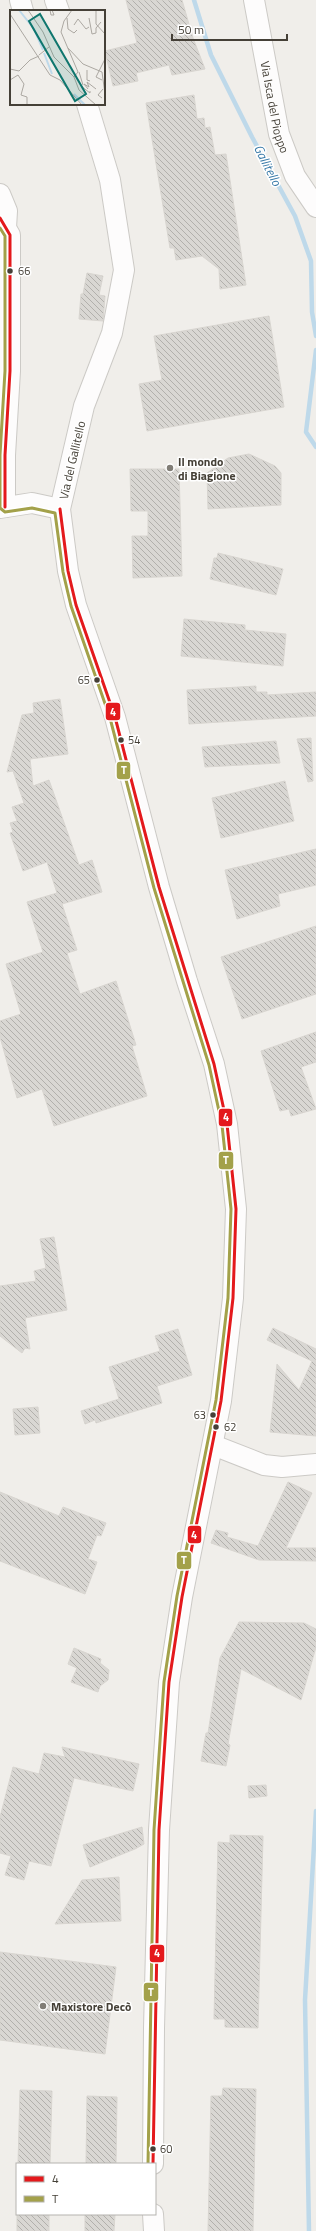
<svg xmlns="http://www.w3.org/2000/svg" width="316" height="2231" font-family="'Titillium Web',sans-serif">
  <defs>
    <pattern id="building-back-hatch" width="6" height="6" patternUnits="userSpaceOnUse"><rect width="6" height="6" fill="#d9d7d3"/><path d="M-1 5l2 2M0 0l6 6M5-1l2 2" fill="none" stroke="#b2b0ac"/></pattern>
  </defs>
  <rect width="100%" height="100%" fill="#f0eeea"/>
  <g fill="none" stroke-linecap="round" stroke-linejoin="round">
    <g stroke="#bed9ea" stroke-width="4.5">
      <polyline points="194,0 211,55 252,137 295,216 311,261 312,312 316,336"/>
      <polyline points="316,350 306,432 316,447"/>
      <polyline points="309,2231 305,2000 316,1811"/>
    </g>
  </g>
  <g fill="url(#building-back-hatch)" stroke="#d8d5d0">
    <polygon points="126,0 182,0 193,38 205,69 172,75 169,65 136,73 138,81 113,86 105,51 137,43"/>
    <polygon points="194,95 197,119 204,118 205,128 210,127 215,155 226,154 246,285 220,289 219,269 202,256 176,260 174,248 170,248 146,103"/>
    <polygon points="87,273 103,276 99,295 105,296 103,321 79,319 81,294 83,294"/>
    <polygon points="269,316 284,407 147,431 139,384 162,380 154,336"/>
    <polygon points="249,454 275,466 281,473 281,505 208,509 207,473 228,458"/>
    <polygon points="130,469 179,469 182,576 133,578 132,536 148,536 148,511 131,511"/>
    <polygon points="218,553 283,569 276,595 210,579 214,558 217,558"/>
    <polygon points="184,619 245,625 245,630 286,634 283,666 181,656"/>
    <polygon points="256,686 256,692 267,692 267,695 316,692 316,716 189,724 187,690"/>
    <polygon points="60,699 68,754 30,759 33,786 49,780 79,865 92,860 102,892 62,904 77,950 67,953 80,994 116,981 136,1045 132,1046 147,1096 54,1126 42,1089 17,1098 0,1037 0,1021 21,1014 6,964 43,952 27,902 57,893 47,862 23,871 10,833 13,832 10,823 17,821 12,807 24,803 13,771 7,772 22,715 34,713 33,703"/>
    <polygon points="311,738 313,781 308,782 297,739"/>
    <polygon points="276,741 280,763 205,767 202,747"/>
    <polygon points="285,781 294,821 221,838 212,798"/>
    <polygon points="316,849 316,885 278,894 280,906 237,919 225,870"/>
    <polygon points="316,926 316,994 242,1019 221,957"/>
    <polygon points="316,1032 316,1062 301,1067 316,1109 291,1116 289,1109 280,1111 261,1051"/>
    <polygon points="54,1237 67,1310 25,1318 30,1349 25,1348 22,1353 0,1336 0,1286 36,1281 34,1271 46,1268 40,1239"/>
    <polygon points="273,1328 316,1349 316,1436 270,1432 277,1364 299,1390 312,1361 267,1340"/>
    <polygon points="178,1329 192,1375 157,1386 162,1403 96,1423 95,1420 85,1424 81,1411 119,1399 109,1367 160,1351 155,1336"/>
    <polygon points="38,1407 40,1433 15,1435 13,1409"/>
    <polygon points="288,1482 312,1493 286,1548 316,1548 316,1561 259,1560 211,1543 216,1530 228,1533 227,1537 258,1546"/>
    <polygon points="0,1492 59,1516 63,1507 106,1523 101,1536 97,1535 88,1559 97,1562 85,1594 0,1561"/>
    <polygon points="239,1622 304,1623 316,1629 316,1647 301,1700 241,1669 228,1744 230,1745 226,1766 201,1761 206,1733 208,1733 220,1658"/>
    <polygon points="74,1648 101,1659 100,1663 109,1670 108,1680 100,1686 98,1692 71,1682 77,1668 68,1664"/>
    <polygon points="62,1747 139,1764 133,1791 74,1778 51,1866 29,1861 24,1880 5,1875 11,1856 0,1853 0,1817 13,1767 39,1774 44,1753 65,1757"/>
    <polygon points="266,1785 267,1796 249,1798 248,1786"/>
    <polygon points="142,1827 144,1844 135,1849 90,1867 83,1845"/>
    <polygon points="230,1835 263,1836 258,2028 225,2027 225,2019 214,2019 218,1842 230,1843"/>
    <polygon points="119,1877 121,1921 55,1924 82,1880"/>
    <polygon points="0,1952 116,1967 105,2054 0,2040"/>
    <polygon points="223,2088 256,2089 253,2231 208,2231 211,2096 222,2096"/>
    <polygon points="20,2090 52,2091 50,2164 18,2164"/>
    <polygon points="87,2096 117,2097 116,2164 86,2164"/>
    <rect x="17" y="2214" width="32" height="17"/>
    <polygon points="85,2214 115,2214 114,2231 85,2231"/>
  </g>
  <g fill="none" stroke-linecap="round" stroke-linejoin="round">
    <g stroke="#cccac6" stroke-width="22">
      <g id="minor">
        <polyline points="20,0 23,11"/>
        <polyline points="55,0 59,11"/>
        <path id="s1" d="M 254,0 L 279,134 L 295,176 L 316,207"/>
        <polyline points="87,104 110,180 124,270 112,333 84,406 60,509 68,571 76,605 115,717 159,887 187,981 214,1064 227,1124 236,1209 233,1298 221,1401 182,1597 169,1682 159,1830 154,2028 153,2164"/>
        <polyline points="0,194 7,211 6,228"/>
        <polyline points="0,218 10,235 10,371 5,455 5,507"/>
        <polyline points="0,508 32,503 60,509"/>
        <polyline points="213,1445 264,1465 282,1467 316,1464"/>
        <polyline points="153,2214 154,2231"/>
      </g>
    </g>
    <use href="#minor" stroke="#fdfcfc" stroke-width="20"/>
    <g stroke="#fff" stroke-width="6">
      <g id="bus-1">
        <polyline points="0,218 10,235 10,371 5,455 5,507"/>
        <polyline points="60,509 68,571 76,605 115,717 159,887 214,1064 227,1124 236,1209 233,1298 221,1401 182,1597 169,1682 159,1830 153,2164"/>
      </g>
    </g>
    <g stroke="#fff" stroke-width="6">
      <polyline id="bus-2" points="0,228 5,236 5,371 0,455 0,508 5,512 32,508 55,513 63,572 71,606 110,718 154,888 209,1065 222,1125 231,1209 228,1298 216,1400 177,1596 164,1682 154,1830 148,2164"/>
    </g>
    <use href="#bus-1" stroke="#e4191c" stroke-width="3"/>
    <use href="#bus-2" stroke="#a3a14a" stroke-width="3"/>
  </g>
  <g fill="#454037" stroke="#fff" stroke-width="1.5">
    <circle cx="10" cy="271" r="3.5"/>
    <circle cx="97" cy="680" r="3.5"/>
    <circle cx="121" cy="740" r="3.5"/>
    <circle cx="213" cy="1415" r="3.5"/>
    <circle cx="216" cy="1427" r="3.5"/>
    <circle cx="153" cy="2149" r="3.5"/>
  </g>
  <g fill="#817d76" stroke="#fff" stroke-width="1.5">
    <circle cx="170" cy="468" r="4"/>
    <circle cx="43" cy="2006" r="4"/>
  </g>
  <g text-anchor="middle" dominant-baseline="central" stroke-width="3" stroke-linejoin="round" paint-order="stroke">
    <g font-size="11" fill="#454037" stroke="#fff" text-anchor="start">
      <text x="18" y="271">66</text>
      <text x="90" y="680" text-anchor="end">65</text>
      <text x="128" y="740">54</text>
      <text x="206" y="1415" text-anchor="end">63</text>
      <text x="224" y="1427">62</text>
      <text x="160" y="2149">60</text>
    </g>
    <g font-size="12" fill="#454037" stroke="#fff">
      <text stroke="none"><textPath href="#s1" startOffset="109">Via Isca del Pioppo</textPath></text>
      <text transform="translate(72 460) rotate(-77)">Via del Gallitello</text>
    </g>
    <g font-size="12" font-weight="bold" fill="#454037" stroke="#fff" text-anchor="start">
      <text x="178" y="461">Il mondo<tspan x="178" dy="14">di Biagione</tspan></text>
      <text x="51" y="2006">Maxistore Decò</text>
    </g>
    <g font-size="13" font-style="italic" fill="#397aa8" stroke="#fff">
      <text transform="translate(268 165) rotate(63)">Gallitello</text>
    </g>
  </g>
  <g transform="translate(10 10)">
    <rect width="95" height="95" fill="#f0eeea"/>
    <path fill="none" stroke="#bed9ea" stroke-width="2" d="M 9,0 L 24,19 L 33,40M 34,43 L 42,64M 64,84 L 75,95"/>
    <path fill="none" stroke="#aca8a2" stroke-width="1" d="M 18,0 L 33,22 L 44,47 L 64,67 L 69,80 L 86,95M 40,0 L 41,5 L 44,5 L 42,0M 62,0 L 54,11 L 51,22 L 68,62 L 64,67M 86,0 L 86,14 L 95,24M 0,4 L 40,65 L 50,70 L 72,95M 57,8 L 58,19 L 64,23 L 67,20M 79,8 L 82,24 L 86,23 L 86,18 L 91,12M 64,15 L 68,9 L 76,19 L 79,17M 58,38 L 73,54 L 92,62 L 95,84M 29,45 L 39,37M 0,59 L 9,61 L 20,50 L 29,46M 77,60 L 77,70 L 80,71M 69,62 L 73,75M 0,70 L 8,65 L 14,74 L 11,85 L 17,87 L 17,95M 92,70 L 86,67 L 95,49M 71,76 L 80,83 L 80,81M 78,79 L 74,74 L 79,77 L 77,72 L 86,79M 92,88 L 88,85 L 93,79"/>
    <path fill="#0f766e" fill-opacity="0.15" stroke="#0f766e" stroke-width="2" d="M 30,4 L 76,84 L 65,91 L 19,11 Z"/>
    <rect width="95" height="95" fill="none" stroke="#454037" stroke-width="2"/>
  </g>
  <g stroke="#fff" stroke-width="1.5">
    <rect x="105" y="702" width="16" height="19" rx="4" fill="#e4191c"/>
    <rect x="116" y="761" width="15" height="19" rx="4" fill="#a3a14a"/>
    <rect x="218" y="1108" width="15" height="19" rx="4" fill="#e4191c"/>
    <rect x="218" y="1151" width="16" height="19" rx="4" fill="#a3a14a"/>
    <rect x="187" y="1525" width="15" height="19" rx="4" fill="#e4191c"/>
    <rect x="176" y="1551" width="16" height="19" rx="4" fill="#a3a14a"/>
    <rect x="149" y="1944" width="16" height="19" rx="4" fill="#e4191c"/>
    <rect x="143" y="1982" width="16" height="20" rx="4" fill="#a3a14a"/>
  </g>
  <g font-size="11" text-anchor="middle" font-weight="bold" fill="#fff">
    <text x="113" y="716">4</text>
    <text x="124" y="774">T</text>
    <text x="226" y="1121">4</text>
    <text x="226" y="1164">T</text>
    <text x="194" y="1539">4</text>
    <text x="184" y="1564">T</text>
    <text x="157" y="1957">4</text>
    <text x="151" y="1996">T</text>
  </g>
  <rect x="16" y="2163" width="140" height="52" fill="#ffffff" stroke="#b5b3af"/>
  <rect x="24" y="2176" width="20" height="6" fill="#e4191c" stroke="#b5b3af"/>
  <text x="52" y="2183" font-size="12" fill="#454037">4</text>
  <rect x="24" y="2196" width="20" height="6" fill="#a3a14a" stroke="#b5b3af"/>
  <text x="52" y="2203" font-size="12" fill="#454037">T</text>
  <path d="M172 34v6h115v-6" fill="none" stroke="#454037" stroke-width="2"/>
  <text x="178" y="34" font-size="12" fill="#454037" stroke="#ffffff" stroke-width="3" paint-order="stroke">50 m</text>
</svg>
